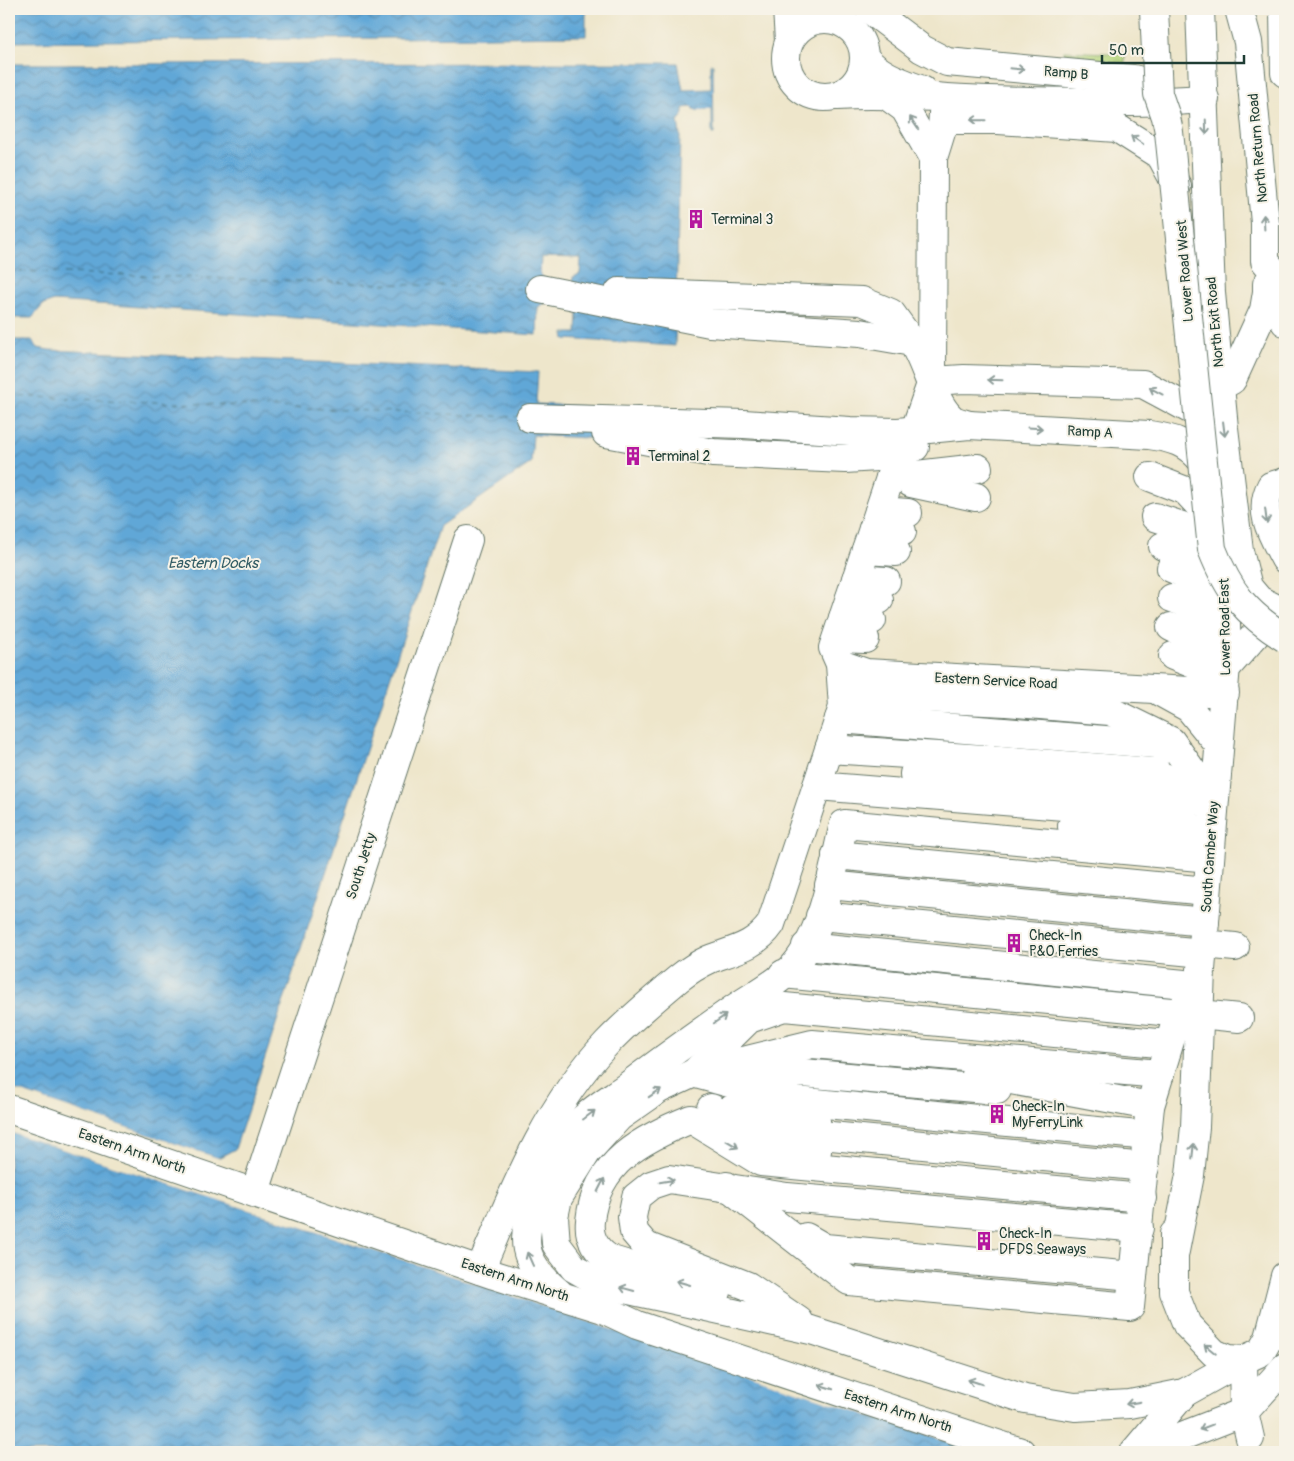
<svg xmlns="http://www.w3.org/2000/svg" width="1294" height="1461" font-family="Pangolin,sans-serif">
  <defs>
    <pattern id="park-crowns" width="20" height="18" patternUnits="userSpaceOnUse" patternTransform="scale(1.25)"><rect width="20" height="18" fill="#b7d77f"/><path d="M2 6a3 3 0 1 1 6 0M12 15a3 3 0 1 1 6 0" fill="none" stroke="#9db96e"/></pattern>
    <pattern id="water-waves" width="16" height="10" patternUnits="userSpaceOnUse" patternTransform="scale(1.25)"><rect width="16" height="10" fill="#61a7d7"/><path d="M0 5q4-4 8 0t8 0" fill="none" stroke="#4f89af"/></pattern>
  </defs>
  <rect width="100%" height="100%" fill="#f7f3e8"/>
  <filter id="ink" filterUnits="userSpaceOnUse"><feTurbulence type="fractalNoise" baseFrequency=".02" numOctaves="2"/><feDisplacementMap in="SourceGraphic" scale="10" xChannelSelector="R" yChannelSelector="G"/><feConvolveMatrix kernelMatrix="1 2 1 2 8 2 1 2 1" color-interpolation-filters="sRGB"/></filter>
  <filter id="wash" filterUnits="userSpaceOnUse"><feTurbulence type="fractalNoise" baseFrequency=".0096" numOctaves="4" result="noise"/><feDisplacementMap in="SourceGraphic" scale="20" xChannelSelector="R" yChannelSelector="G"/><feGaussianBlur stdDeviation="1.12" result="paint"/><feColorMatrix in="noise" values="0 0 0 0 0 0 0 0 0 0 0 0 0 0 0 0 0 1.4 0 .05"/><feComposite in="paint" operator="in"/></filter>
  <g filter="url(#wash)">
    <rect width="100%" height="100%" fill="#eee6cb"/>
    <polygon fill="url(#park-crowns)" stroke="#6b8a5a" points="1064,51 1125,54 1124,86 1062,83"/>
    <g fill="url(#water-waves)" stroke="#407286">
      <polygon points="9,9 586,9 586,36 9,42"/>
      <polygon points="678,63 683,90 711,89 711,64 713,64 714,134 712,134 712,109 696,111 691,107 683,108 683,115 678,121 680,135 675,346 565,339 564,333 577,333 578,311 572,308 573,277 580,274 581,258 541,257 540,275 547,280 545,303 538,307 537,335 54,301 43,305 32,318 9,318 9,64"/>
      <polygon points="9,340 32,340 38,348 49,350 538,372 536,404 694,412 693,444 533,435 531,463 440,526 235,1149 218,1158 9,1088"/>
      <polygon points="9,1132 489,1288 979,1452 9,1452"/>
    </g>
    <g fill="#eee6cb">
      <polygon points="9,1088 218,1158 221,1159 217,1160 9,1091"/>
      <polygon points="9,1130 489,1286 980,1450 888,1422 489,1288 9,1132"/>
    </g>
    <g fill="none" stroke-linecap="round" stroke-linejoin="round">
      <g stroke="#335d65" stroke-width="1" stroke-dasharray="6 5" stroke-linecap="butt">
        <polyline points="9,271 527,289"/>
        <polyline points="9,396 517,417"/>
      </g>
    </g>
  </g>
  <g filter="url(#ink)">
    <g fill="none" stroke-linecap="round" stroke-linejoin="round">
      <g stroke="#677869" stroke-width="30">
        <g id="minor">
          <polyline points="787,9 789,41"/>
          <polyline points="869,9 922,49 947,62 1133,79 1146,82 1158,94"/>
          <polyline points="1200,9 1211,293 1224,428 1239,551 1248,587 1259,600 1285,613"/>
          <polyline points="1239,9 1248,42 1265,223 1265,261 1274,272 1285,279"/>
          <polyline points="1284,9 1285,73"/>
          <circle cx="825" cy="58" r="39"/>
          <path d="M 865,58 C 879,75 901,82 922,90"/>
          <polyline points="886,95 905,109 933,158"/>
          <path d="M 837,96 C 888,93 938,98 989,100 C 1060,102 1133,104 1205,99"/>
          <polyline points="943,120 998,120 1117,128 1161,156 1177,186"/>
          <polyline points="1267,284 1267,292 1285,322"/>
          <path d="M 540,289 L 710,323 L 860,333 L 912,342 C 927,364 932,400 951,418 C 955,422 964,423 969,425"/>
          <polyline points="619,292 862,301 891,313 912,342"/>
          <polyline points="932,381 964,379 1143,384 1199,414"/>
          <polyline points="1209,392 1232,380 1264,310 1267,292"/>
          <path d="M 530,418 L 744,424 L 850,431 L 898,432 L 969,425 L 1149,435 C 1172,438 1187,442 1202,461"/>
          <polyline points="606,433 713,453 845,459 877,457 915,447"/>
          <polyline points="1150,477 1186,491 1211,518 1215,528"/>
          <polyline points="890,478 978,468"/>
          <path d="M 1285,482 L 1271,486 C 1257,512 1273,536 1285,559"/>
          <polyline points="911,483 976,497"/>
          <polyline points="879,511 908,513"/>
          <polyline points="1155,517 1182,526 1203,542 1215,568"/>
          <polyline points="873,529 902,532"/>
          <path d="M 1163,546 C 1183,549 1195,559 1209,573"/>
          <polyline points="866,550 896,552"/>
          <polyline points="1171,568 1196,579 1205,594 1220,633"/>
          <polyline points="856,579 886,581"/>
          <polyline points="850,598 879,600"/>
          <polyline points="1172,598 1185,603 1214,637"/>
          <polyline points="843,618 872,620"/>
          <polyline points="1171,627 1199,641 1212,658"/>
          <polyline points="837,638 865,639"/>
          <polyline points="1173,656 1224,676"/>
          <polyline points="840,664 866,673 1225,693"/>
          <polyline points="1227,667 1259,631 1285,616"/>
          <polyline points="842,691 879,696 1006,702 1110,711 1171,741 1195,775 1214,809"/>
          <polyline points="1160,692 1189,708 1219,745"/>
          <polyline points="839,719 1156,744 1166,749"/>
          <polyline points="829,749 1000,760 1153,772 1192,790 1205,803"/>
          <polyline points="914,774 1152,793 1191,802"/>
          <path d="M 817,786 L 1150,813 C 1176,819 1191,823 1211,842"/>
          <polyline points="1072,826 1188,836"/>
          <polyline points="836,855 1207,891"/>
          <polyline points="829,885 1205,922"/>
          <polyline points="820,916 1203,953"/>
          <polyline points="1203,944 1235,947"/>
          <polyline points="806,946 1194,985"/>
          <polyline points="783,974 1181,1013"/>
          <polyline points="1199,1014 1239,1018"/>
          <polyline points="695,1072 749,1019 784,1007 1168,1044"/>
          <polyline points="738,1073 803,1073 997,1090"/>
          <polyline points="696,1074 796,1101 1148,1136"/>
          <polyline points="1160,1074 812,1044 694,1073 659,1089 619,1117 587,1152 558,1198 554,1217 556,1244 574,1268 590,1277 620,1288 811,1330 1025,1399 1075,1407 1130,1404 1184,1393 1243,1360 1244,1412 1250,1438"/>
          <polyline points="976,1075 1000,1078 1150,1106"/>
          <polyline points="711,1108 788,1148 817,1151"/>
          <polyline points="9,1109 494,1275 603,1309 637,1325 1021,1452"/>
          <polyline points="730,1110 816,1121"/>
          <polyline points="791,1132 1145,1167"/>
          <polyline points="727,1186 849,1281 1130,1307 1150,1106 1174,1028 1195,983"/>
          <polyline points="255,1192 468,540"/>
          <polyline points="1174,1234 1174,1292 1187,1325 1214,1353 1228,1359 1243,1360 1261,1352 1269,1338 1285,1276"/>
          <polyline points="806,1237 825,1248 1133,1276"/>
          <polyline points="1175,1251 1190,1175 1195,1127 1201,970 1227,653 1224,568"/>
          <path d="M 480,1270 C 514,1190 547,1106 607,1043 C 629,1020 654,999 678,979 C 688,971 699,964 710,959 C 734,950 756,946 771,924 L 843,707 L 840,664 L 833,648 L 890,478 L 915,430 L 932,381 L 933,158 L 942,129 L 944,98"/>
          <path d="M 717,1292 L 612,1260 C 597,1252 588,1239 590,1221 C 596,1162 642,1139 691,1119 L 761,1162 L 1142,1198"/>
          <path d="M 559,1293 C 521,1261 518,1240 539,1194 C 550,1169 562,1143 580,1122 C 592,1109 611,1098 625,1088 C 661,1060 698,1034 735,1008 C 751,997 782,980 794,966 C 824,932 833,868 844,824 L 1210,858"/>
          <polyline points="799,1321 748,1286 646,1246 634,1232 632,1217 636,1197 651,1185 669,1179 787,1197 1139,1228"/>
          <polyline points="1134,1452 1184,1393"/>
          <polyline points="1141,1452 1244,1412 1285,1367"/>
        </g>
      </g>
      <use href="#minor" stroke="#fff" stroke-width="28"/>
      <g stroke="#677869" stroke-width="30" stroke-linecap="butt">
        <path id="minor-bridge" d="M 1154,9 L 1158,94 L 1166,117 L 1169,132 L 1212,549 C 1229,592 1245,613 1285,638"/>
      </g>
      <use href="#minor-bridge" stroke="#fff" stroke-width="28"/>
    </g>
    <defs><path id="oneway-shaft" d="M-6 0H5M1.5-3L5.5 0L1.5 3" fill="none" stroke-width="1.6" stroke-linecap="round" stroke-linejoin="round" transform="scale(1.25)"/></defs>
    <g stroke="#8f9e9a">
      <use href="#oneway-shaft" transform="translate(1017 69) rotate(5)"/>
      <use href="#oneway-shaft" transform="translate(978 120) rotate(-179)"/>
      <use href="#oneway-shaft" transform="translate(914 123) rotate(-124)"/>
      <use href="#oneway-shaft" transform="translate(1206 127) rotate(88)"/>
      <use href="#oneway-shaft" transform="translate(1137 140) rotate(-146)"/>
      <use href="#oneway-shaft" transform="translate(1264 222) rotate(-93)"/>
      <use href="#oneway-shaft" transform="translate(995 380) rotate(-178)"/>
      <use href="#oneway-shaft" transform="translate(1156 391) rotate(-152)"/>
      <use href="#oneway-shaft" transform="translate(1035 428) rotate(3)"/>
      <use href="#oneway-shaft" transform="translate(1224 429) rotate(83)"/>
      <use href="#oneway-shaft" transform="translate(1266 516) rotate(83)"/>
      <use href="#oneway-shaft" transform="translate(720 1019) rotate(-35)"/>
      <use href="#oneway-shaft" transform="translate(655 1093) rotate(-33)"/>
      <use href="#oneway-shaft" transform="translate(589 1115) rotate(-37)"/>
      <use href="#oneway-shaft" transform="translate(732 1144) rotate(31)"/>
      <use href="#oneway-shaft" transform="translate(1193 1151) rotate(-84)"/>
      <use href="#oneway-shaft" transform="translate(667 1181) rotate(-10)"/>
      <use href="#oneway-shaft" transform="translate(601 1185) rotate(-63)"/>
      <use href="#oneway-shaft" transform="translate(530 1259) rotate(-114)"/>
      <use href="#oneway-shaft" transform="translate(683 1283) rotate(-164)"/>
      <use href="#oneway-shaft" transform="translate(627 1289) rotate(-165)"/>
      <use href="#oneway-shaft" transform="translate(1210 1349) rotate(-141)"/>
      <use href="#oneway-shaft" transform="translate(975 1382) rotate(-162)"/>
      <use href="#oneway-shaft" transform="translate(826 1387) rotate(-162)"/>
      <use href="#oneway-shaft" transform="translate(1133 1403) rotate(170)"/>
      <use href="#oneway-shaft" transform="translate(1206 1427) rotate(159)"/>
    </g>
  </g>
  <defs>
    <g id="building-bare" transform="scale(1.5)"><path d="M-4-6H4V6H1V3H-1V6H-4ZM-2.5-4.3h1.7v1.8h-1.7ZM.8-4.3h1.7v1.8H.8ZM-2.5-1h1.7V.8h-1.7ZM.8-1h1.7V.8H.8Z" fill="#b5179e" stroke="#f7f3e8" stroke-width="2.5" paint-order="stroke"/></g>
  </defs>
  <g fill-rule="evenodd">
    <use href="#building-bare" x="696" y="219"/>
    <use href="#building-bare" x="633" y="456"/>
    <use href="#building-bare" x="1014" y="943"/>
    <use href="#building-bare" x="997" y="1114"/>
    <use href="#building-bare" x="984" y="1241"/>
  </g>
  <g text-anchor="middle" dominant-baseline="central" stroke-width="4" stroke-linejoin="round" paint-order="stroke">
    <g font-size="14" fill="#1f3d34" stroke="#f7f3e8">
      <text transform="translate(1066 73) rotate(5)">Ramp B</text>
      <text transform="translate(1258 148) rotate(-95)">North Return Road</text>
      <text transform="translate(1185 271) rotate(-94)">Lower Road West</text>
      <text transform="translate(1215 322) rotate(-95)">North Exit Road</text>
      <text transform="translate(1090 432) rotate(3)">Ramp A</text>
      <text transform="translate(1225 627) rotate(-91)">Lower Road East</text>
      <text transform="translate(996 681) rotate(3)">Eastern Service Road</text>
      <text transform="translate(1210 857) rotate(-86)">South Camber Way</text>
      <text transform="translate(361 866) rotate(-72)">South Jetty</text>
      <text transform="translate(132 1151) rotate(19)">Eastern Arm North</text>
      <text transform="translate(515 1280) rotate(18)">Eastern Arm North</text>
      <text transform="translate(898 1411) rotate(18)">Eastern Arm North</text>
    </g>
    <g font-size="14" fill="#1f3d34" stroke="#f7f3e8" text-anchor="start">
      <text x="711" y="219">Terminal 3</text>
      <text x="648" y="456">Terminal 2</text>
      <text x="1029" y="935">Check-In<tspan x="1029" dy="16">P&amp;O Ferries</tspan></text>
      <text x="1012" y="1106">Check-In<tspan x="1012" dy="16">MyFerryLink</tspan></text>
      <text x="999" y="1233">Check-In<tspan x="999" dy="16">DFDS Seaways</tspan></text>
    </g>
    <g font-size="15" font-style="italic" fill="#335d65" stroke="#f7f3e8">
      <text x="213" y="563">Eastern Docks</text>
    </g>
  </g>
  <rect width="1294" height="1461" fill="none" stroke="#f7f3e8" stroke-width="30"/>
  <path d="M1102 55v8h142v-8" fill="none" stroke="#1f3d34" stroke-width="2.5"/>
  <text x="1109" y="55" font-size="15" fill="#1f3d34" stroke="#f7f3e8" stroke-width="4" paint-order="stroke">50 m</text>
</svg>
